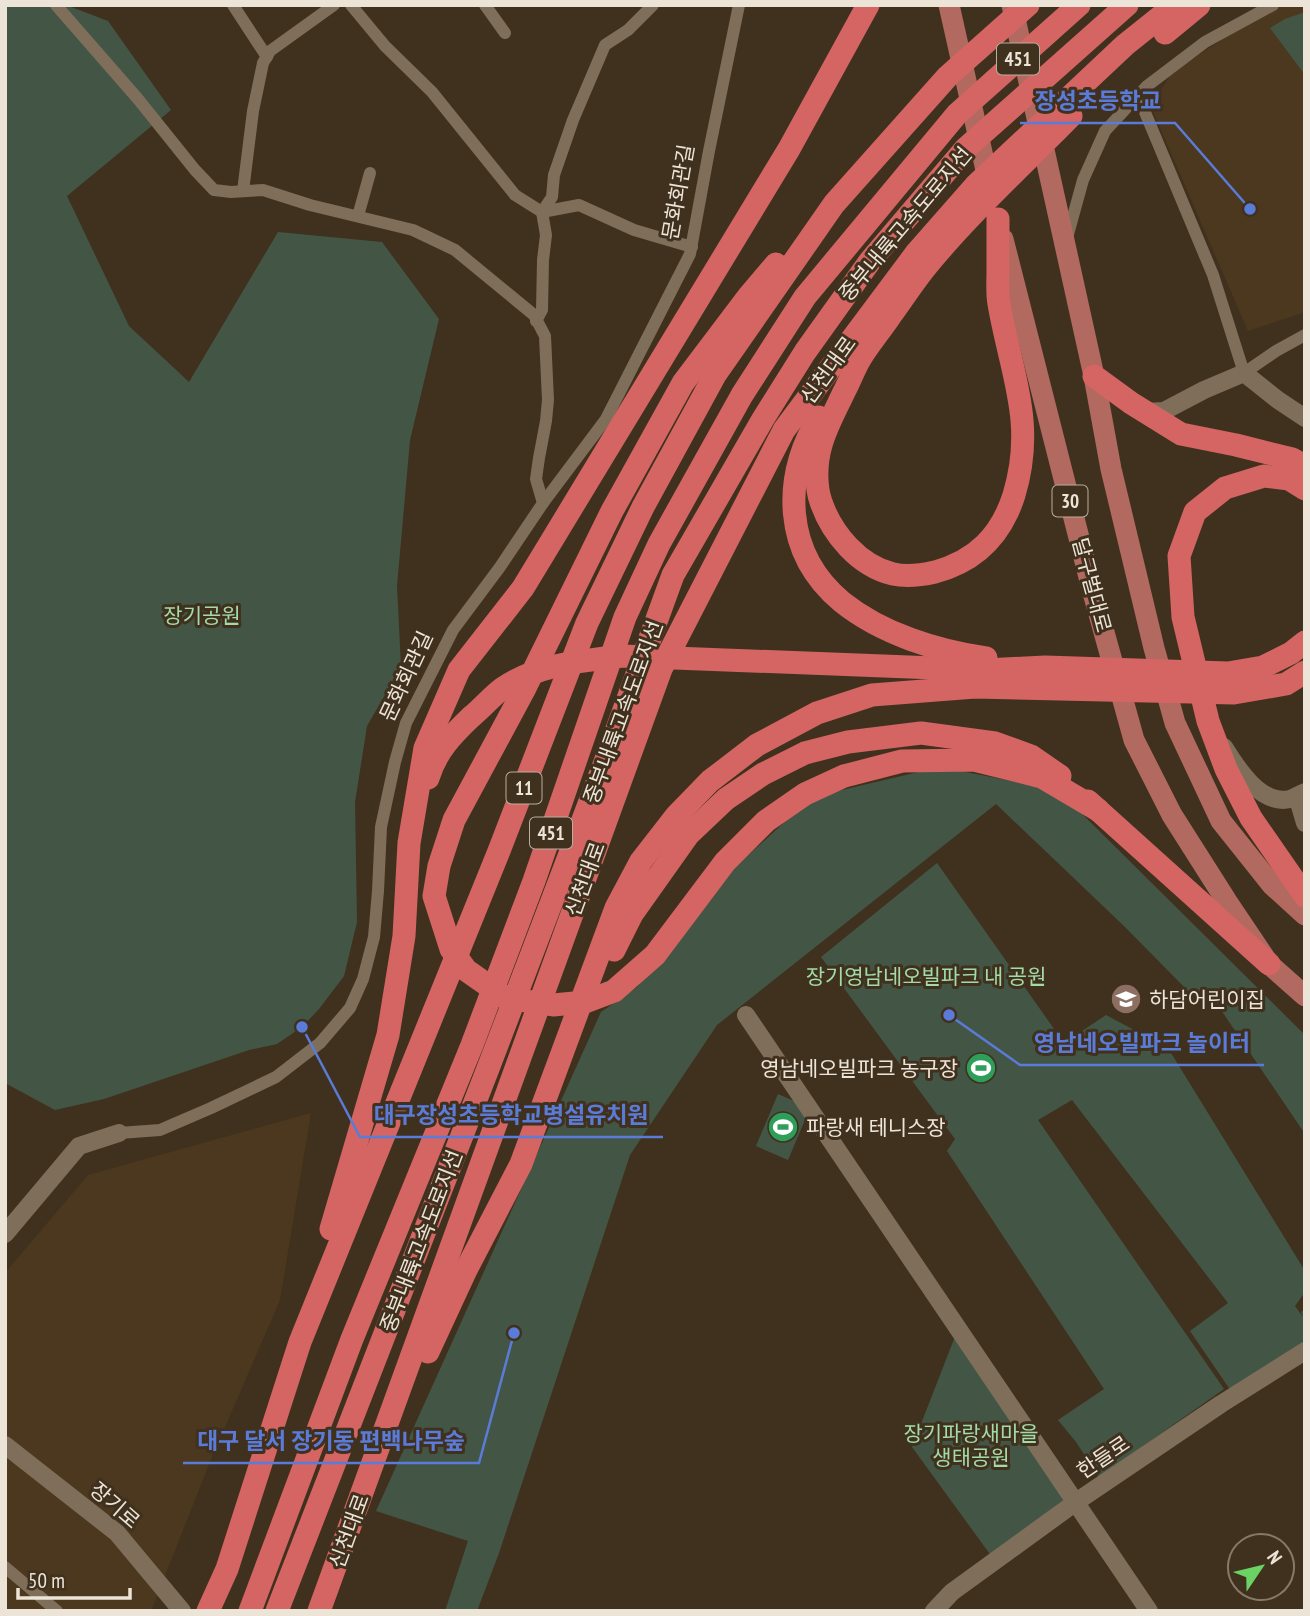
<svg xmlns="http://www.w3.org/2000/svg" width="1310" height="1616" font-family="'PT Sans Narrow','Noto Sans KR',sans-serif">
  <rect width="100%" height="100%" fill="#40311e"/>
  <g fill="#4b381f">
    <polygon points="1284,5 1305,5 1305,312 1248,331 1151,107 1172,72 1245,25"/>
    <polygon points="311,1113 280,1300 212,1457 151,1611 5,1611 5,1273 88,1175"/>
  </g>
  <g fill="#435645">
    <polygon points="5,5 66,5 108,21 171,110 67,196 129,326 189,382 278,232 382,242 439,319 410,440 397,586 401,667 367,726 355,802 357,922 344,976 319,1009 302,1027 277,1044 249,1050 104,1099 55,1110 5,1083"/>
    <polygon points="1305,12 1305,75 1270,28 1285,19"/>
    <polygon points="940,767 1058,790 1305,1035 1305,1134 1219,1007 1191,994 1124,926 996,804 717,1025 630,1155 499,1553 477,1611 445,1611 468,1541 376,1511 601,1012 637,987 720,881 812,797"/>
    <polygon points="937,863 1064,1043 1106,1015 1168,1048 1305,1271 1305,1292 1295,1306 1303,1317 1301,1312 1305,1309 1305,1342 1231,1391 1190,1331 1228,1303 1072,1100 1038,1120 1224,1389 1099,1477 1076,1442 1058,1420 1104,1389 947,1151 955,1139 821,957"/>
    <polygon points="778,1094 810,1108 788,1160 756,1146"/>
    <polygon points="956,1334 1066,1498 992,1557 912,1447"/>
  </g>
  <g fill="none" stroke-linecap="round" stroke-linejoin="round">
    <g stroke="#7f6e59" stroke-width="12">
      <polyline points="56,5 138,99 195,170 214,190 231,192 263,190 310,205 413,230 455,250 534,315 545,336 548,400 546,421 539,458 536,479 543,503"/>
      <polyline points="233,5 267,57"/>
      <polyline points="351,5 385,46 432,92 515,195 542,212 579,205 634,230 692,247"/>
      <polyline points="485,5 505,33"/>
      <polyline points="1273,5 1205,42 1147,86 1142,105 1213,275 1244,373 1276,351 1305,335"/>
      <polyline points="243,191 253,111 263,63 270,51 334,5"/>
      <polyline points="358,216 370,173"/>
      <polyline points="1067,238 1083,180 1105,131 1146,87"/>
      <polyline points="536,321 542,310 543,260 546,235 542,212 552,197 554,175 573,120 605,45 628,30 653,5"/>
      <polyline points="119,1133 160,1130 211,1108 276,1077 320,1043 350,1008 363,979 374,937 378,891 381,827 395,762 406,723 453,630 500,567 543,503 606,419 690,254 709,151 739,5"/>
      <polyline points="5,1567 57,1611"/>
    </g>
    <g stroke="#7f6e59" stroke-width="18">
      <polyline points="1145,412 1164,411 1204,390 1244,373 1278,400 1305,418"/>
      <path d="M 1224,747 C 1237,768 1261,806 1290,799 C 1295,797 1300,794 1305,792"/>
      <polyline points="1305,797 1300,806 1305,823"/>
      <polyline points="746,1015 1149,1611"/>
      <polyline points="5,1234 79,1146 119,1133"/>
      <polyline points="5,1445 117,1533 182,1611"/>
      <polyline points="934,1611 952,1592 1076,1502 1221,1404 1305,1351"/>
    </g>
    <g stroke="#b2695f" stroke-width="21">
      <polyline points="949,5 990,188"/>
      <polyline points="1012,5 1094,376 1111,469 1154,648 1175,723 1221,821 1272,885 1305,915"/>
      <polyline points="1003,239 1092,589 1134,740 1172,815 1226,900 1269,964 1305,996"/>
    </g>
    <g stroke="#d46563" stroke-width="23">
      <polyline points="1165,33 1199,5"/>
      <path d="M 998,219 C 998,237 998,254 998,272 C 998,282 997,293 999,304 C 1011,374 1036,422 1014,495 C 1001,536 976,561 935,572 C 922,575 906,577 893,574 C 859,566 832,534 821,502 C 815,485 816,462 821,445 C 826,427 836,409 844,392 C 850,381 854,369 860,359 C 869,344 881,330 891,315 C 902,300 913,283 925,268 C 969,214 1022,166 1071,116"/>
      <polyline points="776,264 748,297 683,383 612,511 525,688 454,820 439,866 434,896 451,949 466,970 506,998 553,1005 585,1002 614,991 655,955 725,862 766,821 805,794 844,776 902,761 974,760 1042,777 1098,810"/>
      <polyline points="1094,376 1131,403 1181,434 1236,445 1292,459 1305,466"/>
      <path d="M 819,417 C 782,478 783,553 842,602 C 882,634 937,651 986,658"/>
      <polyline points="1305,489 1289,479 1264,476 1225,488 1195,512 1179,556 1183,617 1208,721 1226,769 1251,818 1305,896"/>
      <path d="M 428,778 C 436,752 451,736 471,717 C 482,708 492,696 503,688 C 539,664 581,661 623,656 L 986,670 L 1045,667 L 1228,673 L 1263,667 L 1291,653 L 1305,642"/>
      <polyline points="1088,801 1269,964"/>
      <polyline points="614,950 632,914 688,835 726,799 763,774 805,753 848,742 921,733 995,743 1031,756 1060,776"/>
      <polyline points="331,1229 388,1035 404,936 409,843 425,748 459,670 523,588 789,149 868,5"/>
      <polyline points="428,1352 466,1270 521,1164 616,908 641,861 676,816 710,781 757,745 817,713 872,695 975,687 1234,693 1286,684 1305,672"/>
      <polyline points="208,1611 227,1569 300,1342 499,851 587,623 643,507 715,375 834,204 948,76 1028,5"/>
      <polyline points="250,1611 352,1339 472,1045 534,881 625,617 659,544 742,395 805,297 957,114 1079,5"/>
      <polyline points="277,1611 489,1066 605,762 673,575 763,419 805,352 870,261 966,148 1127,5"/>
      <polyline points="319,1611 661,669 784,430 917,252 975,186 1125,45 1175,5"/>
    </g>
  </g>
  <defs>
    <g id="school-disc" transform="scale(1.575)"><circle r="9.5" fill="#8d6e63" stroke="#40311e"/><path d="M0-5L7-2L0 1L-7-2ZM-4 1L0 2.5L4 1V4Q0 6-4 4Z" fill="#fff"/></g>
    <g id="stadium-disc" transform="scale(1.575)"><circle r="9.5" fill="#2e9e5b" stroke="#40311e"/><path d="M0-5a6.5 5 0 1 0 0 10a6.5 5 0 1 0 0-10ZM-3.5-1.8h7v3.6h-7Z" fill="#fff"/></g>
  </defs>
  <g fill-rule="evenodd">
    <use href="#school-disc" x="1126" y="999"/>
    <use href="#stadium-disc" x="981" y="1068"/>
    <use href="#stadium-disc" x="783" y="1127"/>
  </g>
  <g text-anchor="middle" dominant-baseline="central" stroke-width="6" stroke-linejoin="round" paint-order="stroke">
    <g fill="#40311e" stroke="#b9aea0" stroke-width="2">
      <rect x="997" y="43.5" width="42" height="31" rx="5"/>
      <rect x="1052.5" y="485.5" width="35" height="31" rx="5"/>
      <rect x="506.5" y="772.5" width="35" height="31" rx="5"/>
      <rect x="530" y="817.5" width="42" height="31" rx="5"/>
    </g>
    <g font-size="19" font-weight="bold" fill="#ede4d8">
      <text x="1018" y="59">451</text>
      <text x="1070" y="501">30</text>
      <text x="524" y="788">11</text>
      <text x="551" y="833">451</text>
    </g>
    <g font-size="21" fill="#ede4d8" stroke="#40311e">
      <text transform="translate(678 192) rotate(-80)">문화회관길</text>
      <text transform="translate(905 224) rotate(-50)">중부내륙고속도로지선</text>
      <text transform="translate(828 370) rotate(-54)">신천대로</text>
      <text transform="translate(1092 585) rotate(75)">달구벌대로</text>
      <text transform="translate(406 676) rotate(-65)">문화회관길</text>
      <text transform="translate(623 712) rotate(-70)">중부내륙고속도로지선</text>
      <text transform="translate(585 879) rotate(-70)">신천대로</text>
      <text transform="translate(421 1241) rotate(-69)">중부내륙고속도로지선</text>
      <text transform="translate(1103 1457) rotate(-34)">한들로</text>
      <text transform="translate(115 1505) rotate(41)">장기로</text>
      <text transform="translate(349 1531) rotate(-70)">신천대로</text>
    </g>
    <g font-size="21" fill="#a2daa8" stroke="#40311e">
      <text x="202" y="615">장기공원</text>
      <text x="926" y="976">장기영남네오빌파크 내 공원</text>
      <text x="971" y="1433">장기파랑새마을<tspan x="971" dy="24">생태공원</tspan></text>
    </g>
    <g font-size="21" fill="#ede4d8" stroke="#40311e" text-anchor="start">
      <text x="1149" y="999">하담어린이집</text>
      <text x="958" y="1068" text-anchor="end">영남네오빌파크 농구장</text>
      <text x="806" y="1127">파랑새 테니스장</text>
    </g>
  </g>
  <path fill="none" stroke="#5b7bd8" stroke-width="2.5" d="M1250 209L1175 123H1020M949 1015L1020 1065H1264M302 1027L360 1137H663M514 1333L479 1463H183"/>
  <g fill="#5b7bd8" stroke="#40311e" stroke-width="2.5">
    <circle cx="1250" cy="209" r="7"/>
    <circle cx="949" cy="1015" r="7"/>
    <circle cx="302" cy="1027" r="7"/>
    <circle cx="514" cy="1333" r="7"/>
  </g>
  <g font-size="23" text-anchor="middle" font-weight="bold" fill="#5b7bd8" stroke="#40311e" stroke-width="6" stroke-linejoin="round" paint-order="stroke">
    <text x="1098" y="109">장성초등학교</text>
    <text x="1142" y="1051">영남네오빌파크 놀이터</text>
    <text x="511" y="1123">대구장성초등학교병설유치원</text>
    <text x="331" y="1449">대구 달서 장기동 편백나무숲</text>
  </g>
  <rect width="1310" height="1616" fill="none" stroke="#ede4d8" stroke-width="14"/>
  <g transform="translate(1261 1567) rotate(55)"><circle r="33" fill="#40311e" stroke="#857968" stroke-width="2"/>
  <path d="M0-5L12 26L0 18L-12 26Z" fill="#6bd363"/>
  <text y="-10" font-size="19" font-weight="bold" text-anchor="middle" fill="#ede4d8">N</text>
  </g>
  <path d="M18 1588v10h112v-10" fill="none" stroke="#ede4d8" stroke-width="3.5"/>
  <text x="28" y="1588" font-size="21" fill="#ede4d8" stroke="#40311e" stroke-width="5" paint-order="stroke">50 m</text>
</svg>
